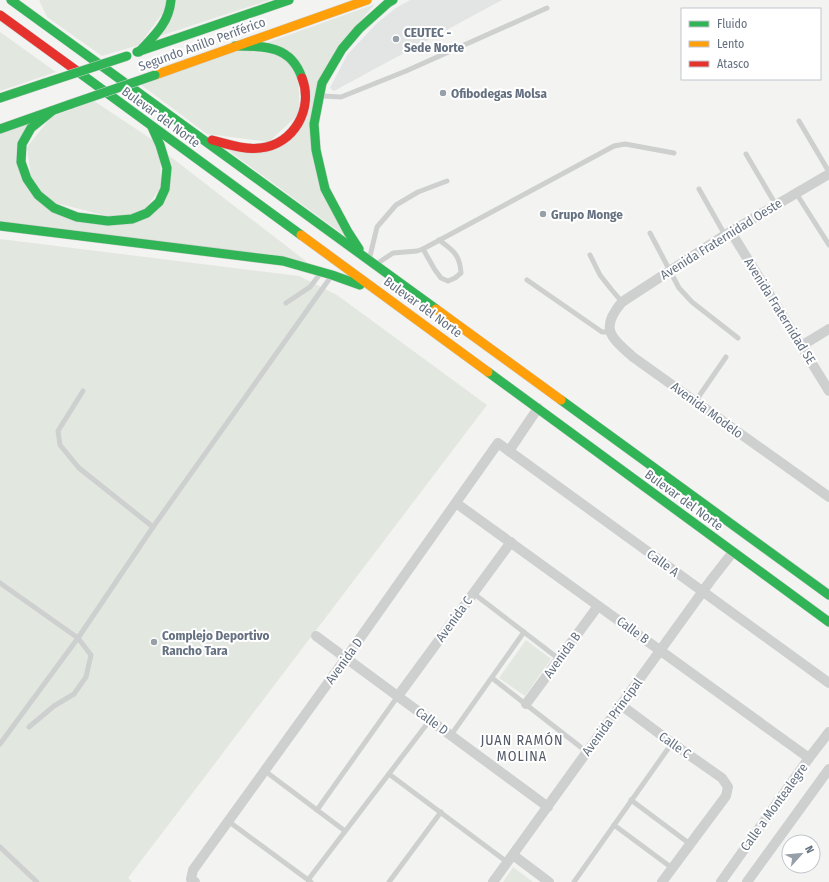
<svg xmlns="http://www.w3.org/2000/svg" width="829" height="882" font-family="'Fira Sans Condensed',sans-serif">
  <rect width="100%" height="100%" fill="#f3f4f2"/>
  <polygon fill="#e3e5e5" points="410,0 502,0 334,91 330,88 347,55 377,23 396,8"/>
  <g fill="#e2e7e0">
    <polygon points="39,0 166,0 167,7 139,45 102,56 47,17"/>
    <polygon points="175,0 270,0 160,36"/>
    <polygon points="375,4 343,41 310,129 348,238 225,148 275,149 310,95 266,43"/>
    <polygon points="0,32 56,72 0,91"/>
    <polygon points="237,49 279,55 298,76 300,113 269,142 207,134 140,84"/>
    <polygon points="94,101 160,145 161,188 145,209 107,216 56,203 31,177 27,147 51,117"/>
    <polygon points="32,122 16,161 76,221 161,206 167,154 307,262 0,223 0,134"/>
    <polygon points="0,239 299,276 337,295 487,405 128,878 132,882 0,882"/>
    <polygon points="526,640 551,659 525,696 499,678"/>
    <polygon points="513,867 533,882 503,882"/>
  </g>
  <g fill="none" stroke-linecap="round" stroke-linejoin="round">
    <g stroke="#cfd0d0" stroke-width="10">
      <g id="fast">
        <polyline points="11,0 436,309"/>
        <path d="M 235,46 C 264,46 291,45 302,78"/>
        <polyline points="137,52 289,0"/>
        <path d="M 139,52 C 154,36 169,23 171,0"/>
        <polyline points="77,71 301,235"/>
        <polyline points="0,98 45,83"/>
        <polyline points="52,111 31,128 22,144 21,162 27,179 38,195 54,208 77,217 108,221 132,219 147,213 159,202 165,189 167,168 160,145 152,127"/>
        <polyline points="0,129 71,104"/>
        <polyline points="0,226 283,261 332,275 360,285"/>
        <polyline points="359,249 348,232 325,189 316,150 314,124 322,83 342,49 359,29 388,3 393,0"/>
        <polyline points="488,372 829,622"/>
        <polyline points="561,400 829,595"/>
      </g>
    </g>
    <g stroke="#cfd0d0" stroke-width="10">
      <g id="slow">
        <polyline points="155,75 367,0"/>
        <polyline points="301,235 488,372"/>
        <polyline points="436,309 561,400"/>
      </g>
    </g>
    <g stroke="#cfd0d0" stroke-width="10">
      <g id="jam">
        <polyline points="0,15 77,71"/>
        <path d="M 212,140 C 228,144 244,150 260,148 C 294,145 314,108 302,78"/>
      </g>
    </g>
    <g stroke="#cecfcf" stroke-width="5">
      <polyline points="323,96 341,97 406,71 547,8"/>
      <polyline points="799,121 829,172"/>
      <polyline points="746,154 776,205"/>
      <polyline points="699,189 725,235"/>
      <polyline points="796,193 829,245"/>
      <polyline points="650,233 679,288 692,302 738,338"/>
      <path d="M 423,249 L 435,270 L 441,278 L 448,281 L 455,278 L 461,273 C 460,255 453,250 439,240"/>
      <polyline points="590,255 600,275 611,289 622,302"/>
      <polyline points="370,256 377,227 396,205 418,192 447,181"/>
      <polyline points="378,263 393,253 417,251 423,249 614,146 625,144 674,153"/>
      <polyline points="527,280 602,332 610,332"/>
      <polyline points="286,303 310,287 320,274"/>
      <polyline points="83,391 58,431 60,445 79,468 153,527"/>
      <polyline points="695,402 726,357"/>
      <polyline points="0,583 78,638 91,655 86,677 74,694 54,706 29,727"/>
      <polyline points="473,593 559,659"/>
      <polyline points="492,678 587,752"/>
      <polyline points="451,735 524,632"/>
      <polyline points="0,744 78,638 153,527 330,278"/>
      <polyline points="265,771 345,831"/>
      <polyline points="389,774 507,862"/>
      <polyline points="631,800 690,844"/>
      <polyline points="317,810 398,696"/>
      <polyline points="228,821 311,882"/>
      <polyline points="614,825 672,868"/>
      <polyline points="0,847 37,882"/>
      <polyline points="308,880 430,720"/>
      <polyline points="389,882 441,812"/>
      <polyline points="574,882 672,743"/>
    </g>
    <g stroke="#cecfcf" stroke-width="10">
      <path d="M 829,174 L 725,235 L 622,302 C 599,329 611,337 633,357 L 829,497"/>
      <polyline points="731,232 829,391"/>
      <polyline points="801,346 829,329"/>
      <polyline points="509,451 538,408"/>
      <polyline points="456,503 809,758"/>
      <polyline points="316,636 548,807"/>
      <polyline points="398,696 511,542"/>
      <polyline points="526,704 598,606"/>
      <polyline points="621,705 672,743 722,778 728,787 726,796 662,882"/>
      <polyline points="513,855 549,882"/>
      <polyline points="195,882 191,879 193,870 346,658 498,443 829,683"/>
      <polyline points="493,882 711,580 733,552"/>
      <polyline points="721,882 809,758 829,732"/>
      <polyline points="747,882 829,769"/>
    </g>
    <use href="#fast" stroke="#30b455" stroke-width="9"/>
    <use href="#slow" stroke="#ff9f0a" stroke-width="9"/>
    <use href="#jam" stroke="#e5322d" stroke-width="9"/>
    <g stroke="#cfd0d0" stroke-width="10" stroke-linecap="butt">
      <g id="fast-bridge">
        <polyline points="45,83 127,56"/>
        <polyline points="71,104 155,75"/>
      </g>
    </g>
    <use href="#fast-bridge" stroke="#30b455" stroke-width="9"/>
  </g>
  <g fill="#979fa9" stroke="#fff" stroke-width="1.5">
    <circle cx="396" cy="39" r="4"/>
    <circle cx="443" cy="93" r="4"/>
    <circle cx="543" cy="214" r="4"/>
    <circle cx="154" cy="642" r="4"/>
  </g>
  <g text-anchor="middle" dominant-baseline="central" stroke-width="4" stroke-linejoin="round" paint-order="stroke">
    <g font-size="13" font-weight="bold" fill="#657181" stroke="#fff" text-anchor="start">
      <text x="404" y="32">CEUTEC -<tspan x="404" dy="15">Sede Norte</tspan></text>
      <text x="451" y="93">Ofibodegas Molsa</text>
      <text x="551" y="214">Grupo Monge</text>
      <text x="162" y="635">Complejo Deportivo<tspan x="162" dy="15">Rancho Tara</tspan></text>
    </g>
    <g font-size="13" fill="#657181" stroke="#fff">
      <text transform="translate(202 44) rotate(-20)">Segundo Anillo Periférico</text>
      <text transform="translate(161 117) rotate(36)">Bulevar del Norte</text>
      <text transform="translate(721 239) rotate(-32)">Avenida Fraternidad Oeste</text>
      <text transform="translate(423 307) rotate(36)">Bulevar del Norte</text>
      <text transform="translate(780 311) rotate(58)">Avenida Fraternidad SE</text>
      <text transform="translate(707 410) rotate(36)">Avenida Modelo</text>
      <text transform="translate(684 500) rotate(36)">Bulevar del Norte</text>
      <text transform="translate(663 563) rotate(36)">Calle A</text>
      <text transform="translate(454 619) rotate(-54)">Avenida C</text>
      <text transform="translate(633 630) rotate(36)">Calle B</text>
      <text transform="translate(562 655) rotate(-54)">Avenida B</text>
      <text transform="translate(344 661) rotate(-54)">Avenida D</text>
      <text transform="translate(612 717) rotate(-54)">Avenida Principal</text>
      <text transform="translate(432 721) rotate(36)">Calle D</text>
      <text transform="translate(675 745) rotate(35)">Calle C</text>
      <text transform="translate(774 807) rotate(-54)">Calle a Montealegre</text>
    </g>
    <g font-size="14" letter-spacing="1" fill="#535b67" stroke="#fff">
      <text x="522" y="740">JUAN RAMÓN<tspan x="522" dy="16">MOLINA</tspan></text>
    </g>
  </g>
  <rect x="681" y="8" width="140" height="72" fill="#ffffff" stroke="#c1c6cd"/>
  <rect x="689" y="21" width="20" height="6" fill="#30b455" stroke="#c1c6cd"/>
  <text x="717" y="28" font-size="12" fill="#657181">Fluido</text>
  <rect x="689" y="41" width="20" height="6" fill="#ff9f0a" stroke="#c1c6cd"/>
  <text x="717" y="48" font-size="12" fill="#657181">Lento</text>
  <rect x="689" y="61" width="20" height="6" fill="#e5322d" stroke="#c1c6cd"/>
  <text x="717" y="68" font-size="12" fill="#657181">Atasco</text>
  <g transform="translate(801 854) rotate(63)"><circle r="19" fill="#ffffff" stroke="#c1c6cd"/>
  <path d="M0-3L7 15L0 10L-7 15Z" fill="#979fa9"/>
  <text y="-6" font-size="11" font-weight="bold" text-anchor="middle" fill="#657181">N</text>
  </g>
</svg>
